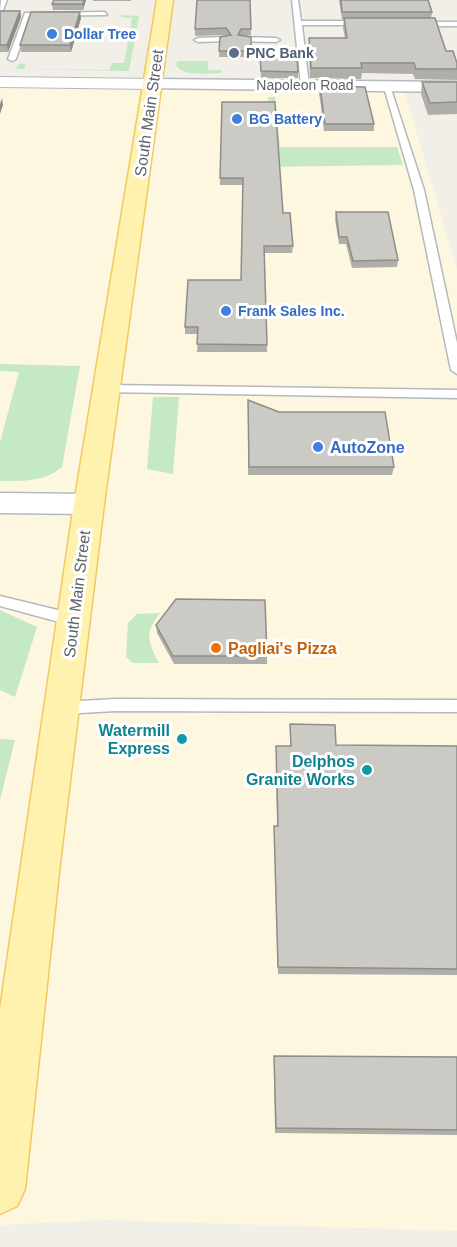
<svg xmlns="http://www.w3.org/2000/svg" width="457" height="1247" font-family="Arial,sans-serif">
  <rect width="100%" height="100%" fill="#f1efe8"/>
  <polygon fill="#fef7e0" points="0,82 403,86 457,270 457,1231 104,1220 0,1225"/>
  <g fill="#c5e8c5">
    <polygon points="121,15 139,16 129,71 16,69 18,65 21,63 26,65 24,69 109,70 112,63 124,63 132,18 121,17"/>
    <path d="M 177,61 L 208,61 L 208,70 L 221,70 L 221,73 C 207,73 184,77 176,65 Z"/>
    <polygon points="268,97 275,97 280,147 397,147 403,165 256,167 272,128"/>
    <path d="M 0,364 L 80,366 L 62,467 C 45,482 22,481 0,481 L 0,442 L 19,372 L 0,371 Z"/>
    <polygon points="153,397 179,397 173,474 147,469"/>
    <polygon points="0,610 37,627 15,697 0,690"/>
    <path d="M 160,613 C 144,634 148,641 159,663 L 133,663 L 126,657 L 128,623 L 137,614 Z"/>
    <polygon points="0,739 15,740 0,800"/>
  </g>
  <g fill="none" stroke-linecap="round" stroke-linejoin="round">
    <g stroke="#b5b8bc" stroke-width="3">
      <g id="lane">
        <polygon points="1,0 7,0 3,10 0,12"/>
        <polygon points="292,0 298,0 301,21 364,21 368,23 364,25 302,25 309,85 305,87 301,85"/>
        <polygon points="105,12 107,15 30,16 16,59 12,61 8,59 25,13"/>
        <polygon points="418,22 457,22 457,26 415,26"/>
        <polygon points="226,37 229,41 198,42 194,40 198,38"/>
        <polygon points="243,37 276,38 280,40 276,42 240,41"/>
        <polygon points="383,84 390,86 424,190 457,343 457,374 451,370 414,190"/>
        <polygon points="108,385 457,390 457,398 104,392 104,386"/>
        <polygon points="0,596 74,614 79,616 81,620 79,624 74,626 0,606"/>
        <polygon points="115,699 457,700 457,712 115,711 63,714 57,713 55,708 57,703 63,702"/>
      </g>
    </g>
    <g stroke="#b5b8bc" stroke-width="2">
      <polygon id="street" points="0,77 153,79 161,84 153,89 0,87"/>
    </g>
    <g stroke="#b6babf" stroke-width="3">
      <g id="secondary">
        <polygon points="153,79 457,82 457,92 147,88 144,84 147,80"/>
        <polygon points="0,493 89,494 99,497 104,504 99,511 89,514 0,513"/>
      </g>
    </g>
    <g stroke="#f2c960" stroke-width="3">
      <polygon id="primary" points="157,0 173,0 104,504 60,863 25,1189 17,1206 0,1214 0,1009 74,504"/>
    </g>
    <use href="#lane" fill="#fff" fill-rule="evenodd"/>
    <use href="#street" fill="#fff" fill-rule="evenodd"/>
    <use href="#secondary" fill="#fff" fill-rule="evenodd"/>
    <use href="#primary" fill="#fff2af" fill-rule="evenodd"/>
  </g>
  <g fill="#afaea9">
    <polygon points="86,0 83,10 53,10 52,4"/>
    <rect x="93" y="0" width="38" height="1"/>
    <polygon points="250,0 251,35 242,36 251,37 251,57 219,57 220,37 227,36 226,35 195,36 195,29"/>
    <polygon points="339,0 428,0 432,12 431,18 446,51 457,63 457,80 415,79 413,74 362,73 361,79 310,78 309,48 309,38 345,38 343,28 344,19 342,19"/>
    <polygon points="0,11 20,11 21,17 8,52 0,52"/>
    <polygon points="81,18 71,52 21,52 20,45"/>
    <polygon points="260,56 298,72 298,78 261,78"/>
    <polygon points="422,82 457,82 457,114 428,115 421,94"/>
    <polygon points="320,86 374,124 374,131 324,131 319,92"/>
    <polygon points="222,102 283,213 293,246 292,253 264,253 267,352 197,352 198,334 185,334 185,327 241,280 243,185 220,185"/>
    <polygon points="336,212 398,260 397,267 352,268 346,244 339,244 335,219"/>
    <polygon points="248,400 394,467 392,475 248,475"/>
    <polygon points="156,625 267,656 267,664 174,664 157,633"/>
    <polygon points="290,724 336,745 457,746 457,975 278,974 274,833 274,826 277,826 276,753 276,746 290,746"/>
    <polygon points="274,1056 457,1057 457,1135 275,1133"/>
  </g>
  <g fill="#8f8d8a">
    <polygon points="84,0 86,0 83,10 83,4"/>
    <polygon points="20,11 21,17 8,52 7,45"/>
    <polygon points="80,12 81,18 71,52 70,45"/>
    <polygon points="2,98 3,105 0,114 0,104"/>
  </g>
  <g fill="#cccac5" stroke="#8f8d8a" stroke-width="1.5">
    <polygon points="54,0 84,0 83,4 52,4"/>
    <polygon points="197,0 250,0 251,29 241,29 238,35 251,37 251,51 219,51 220,37 231,35 226,28 195,29"/>
    <polygon points="341,0 428,0 432,12 342,12"/>
    <polygon points="0,11 20,11 7,45 0,45"/>
    <polygon points="31,12 80,12 70,45 20,45"/>
    <polygon points="344,18 435,18 446,51 453,51 457,63 457,69 416,69 414,63 361,63 362,68 311,68 309,38 347,38"/>
    <polygon points="260,56 297,56 298,72 261,71"/>
    <polygon points="422,82 457,82 457,102 430,103"/>
    <polygon points="320,86 365,87 374,124 325,124"/>
    <polygon points="222,102 275,102 283,213 290,213 293,246 264,246 267,345 197,344 198,327 185,327 188,280 241,280 243,178 220,178"/>
    <polygon points="336,212 388,212 398,260 353,261 347,237 339,237"/>
    <polygon points="248,400 279,412 385,412 394,467 249,467"/>
    <polygon points="176,599 265,600 267,656 173,656 156,625"/>
    <polygon points="290,724 335,725 336,745 457,746 457,969 278,967 274,826 278,826 276,746 291,746"/>
    <polygon points="274,1056 457,1057 457,1130 276,1128"/>
  </g>
  <g fill="#3f7fe0" stroke="#fff" stroke-width="2">
    <circle cx="52" cy="34" r="6"/>
    <circle cx="237" cy="119" r="6"/>
    <circle cx="226" cy="311" r="6"/>
    <circle cx="318" cy="447" r="6"/>
  </g>
  <circle fill="#5c6f8a" stroke="#fff" stroke-width="2" cx="234" cy="53" r="6"/>
  <circle fill="#e8710a" stroke="#fff" stroke-width="2" cx="216" cy="648" r="6"/>
  <g fill="#0f9aa8" stroke="#fff" stroke-width="2">
    <circle cx="182" cy="739" r="6"/>
    <circle cx="367" cy="770" r="6"/>
  </g>
  <g text-anchor="middle" dominant-baseline="central" stroke-width="6" stroke-linejoin="round" paint-order="stroke">
    <g font-size="14" font-weight="bold" fill="#366cbe" stroke="#fff" text-anchor="start">
      <text x="64" y="34">Dollar Tree</text>
      <text x="249" y="119">BG Battery</text>
      <text x="238" y="311">Frank Sales Inc.</text>
    </g>
    <g font-size="14" font-weight="bold" fill="#4e5e75" stroke="#fff" text-anchor="start">
      <text x="246" y="53">PNC Bank</text>
    </g>
    <g font-size="14" fill="#5f6368" stroke="#fff">
      <text x="305" y="85">Napoleon Road</text>
    </g>
    <g font-size="16" fill="#5f6368" stroke="#fff">
      <text transform="translate(149 113) rotate(-82)">South Main Street</text>
      <text transform="translate(77 594) rotate(-83)">South Main Street</text>
    </g>
    <g font-size="16" font-weight="bold" fill="#366cbe" stroke="#fff" text-anchor="start">
      <text x="330" y="447">AutoZone</text>
    </g>
    <g font-size="16" font-weight="bold" fill="#c56008" stroke="#fff" text-anchor="start">
      <text x="228" y="648">Pagliai's Pizza</text>
    </g>
    <g font-size="16" font-weight="bold" fill="#0d838f" stroke="#fff" text-anchor="end">
      <text x="170" y="730">Watermill<tspan x="170" dy="18">Express</tspan></text>
      <text x="355" y="761">Delphos<tspan x="355" dy="18">Granite Works</tspan></text>
    </g>
  </g>
</svg>
